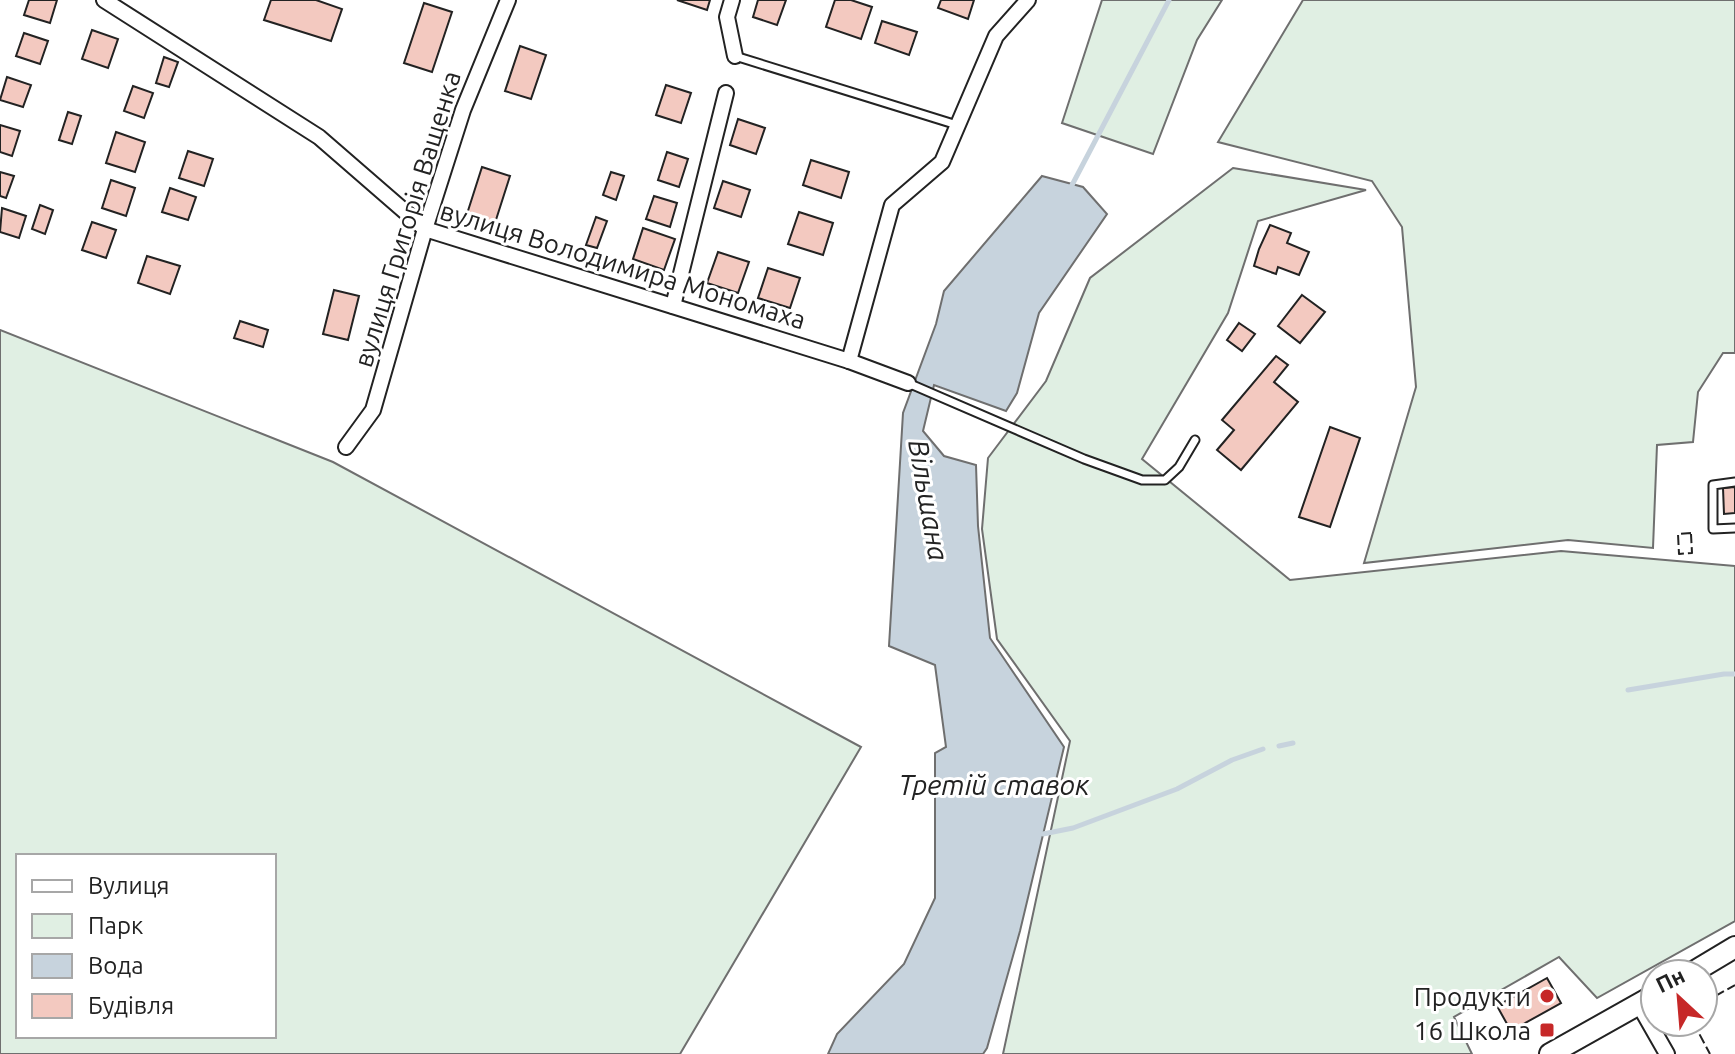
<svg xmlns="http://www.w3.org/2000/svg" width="1735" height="1054" font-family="Ubuntu,sans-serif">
  <rect width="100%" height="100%" fill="#fff"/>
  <g fill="#e0efe3" stroke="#6f6f6f" stroke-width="2" fill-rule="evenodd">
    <polygon points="1102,0 1222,0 1197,40 1153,154 1062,123"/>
    <polygon points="1303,0 1735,0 1735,353 1723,353 1698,392 1693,442 1657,445 1653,548 1568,540 1364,563 1416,387 1402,227 1372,181 1218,142"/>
    <polygon points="1233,168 1366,190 1258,221 1228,313 1142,459 1290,580 1561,551 1735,566 1735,921 1597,998 1559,957 1454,1017 1472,1054 1003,1054 1070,741 997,639 982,529 988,458 1046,381 1090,278"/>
    <path d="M 0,330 L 333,462 L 861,747 L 680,1054 L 0,1054 ZM 18,856 L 274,856 L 274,1036 L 18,1036 Z"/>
  </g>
  <polygon fill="#c7d3dd" stroke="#6f6f6f" stroke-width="2" points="1042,176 1083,187 1107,214 1039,313 1017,393 1006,411 934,385 923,431 944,456 976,465 978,526 990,638 1064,747 1020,931 987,1048 983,1054 828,1054 837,1034 904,964 935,898 935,753 946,747 935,665 889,646 903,413 936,324 944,291"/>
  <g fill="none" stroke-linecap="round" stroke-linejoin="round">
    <g stroke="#c7d3dd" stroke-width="5">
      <polyline points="1071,187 1169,0"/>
      <polyline points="1628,690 1724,674 1735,674"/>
      <polyline points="1279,746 1293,743"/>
      <polyline points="1043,834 1073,828 1177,789 1232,760 1263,749"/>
    </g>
  </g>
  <g fill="#f3c9c0" stroke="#222" stroke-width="2">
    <polygon points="29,0 57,0 50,23 24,15"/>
    <polygon points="271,0 316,0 342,9 331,41 264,20"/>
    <polygon points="677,0 710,0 707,10"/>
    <polygon points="758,0 786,0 777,25 753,17"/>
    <polygon points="835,0 851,0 872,7 861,39 826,27"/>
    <polygon points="941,0 974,0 968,19 938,8"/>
    <polygon points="424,3 452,12 432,72 404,63"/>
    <polygon points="882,21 917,32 909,55 875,43"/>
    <polygon points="92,30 118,39 108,68 82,59"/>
    <polygon points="24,33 48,41 40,64 16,56"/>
    <polygon points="520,46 546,55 531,99 505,91"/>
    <polygon points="164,57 178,62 169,87 156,83"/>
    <polygon points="7,77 31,85 23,107 0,100"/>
    <polygon points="666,85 691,93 681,123 656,115"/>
    <polygon points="133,86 153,93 144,118 124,111"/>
    <polygon points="68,112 81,116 72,144 59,140"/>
    <polygon points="738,119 765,128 756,154 730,145"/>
    <polygon points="0,125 20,131 12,156 0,152"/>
    <polygon points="116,132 145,142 135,172 106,163"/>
    <polygon points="188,151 213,159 204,186 179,178"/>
    <polygon points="667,152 688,159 679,187 658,180"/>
    <polygon points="811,160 849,172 841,198 803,185"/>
    <polygon points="482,167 510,176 494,226 466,217"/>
    <polygon points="0,172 14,176 6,198 0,196"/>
    <polygon points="611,172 624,176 616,200 603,195"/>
    <polygon points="111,180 135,188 126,216 102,208"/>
    <polygon points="723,181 750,190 741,217 714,208"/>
    <polygon points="170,188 196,197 188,220 162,212"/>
    <polygon points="654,196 677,203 670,227 646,219"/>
    <polygon points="40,205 53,210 45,234 32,229"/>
    <polygon points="2,208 26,216 19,238 0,232"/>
    <polygon points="799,212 833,223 823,255 788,244"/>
    <polygon points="596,217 607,221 597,248 586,245"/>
    <polygon points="92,222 116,230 106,258 82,250"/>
    <polygon points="1270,225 1291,233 1287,243 1309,252 1299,275 1278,267 1276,274 1254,266 1259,249"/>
    <polygon points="643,228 675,239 664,270 633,259"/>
    <polygon points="718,252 749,262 738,293 707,283"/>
    <polygon points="147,256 180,266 170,294 138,283"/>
    <polygon points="768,268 800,278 790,308 758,298"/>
    <polygon points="334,290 359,296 348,340 323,334"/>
    <polygon points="1302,295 1325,312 1300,343 1278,326"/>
    <polygon points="240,321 268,330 263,347 234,338"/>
    <polygon points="1239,323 1255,334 1242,351 1227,340"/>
    <polygon points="1276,356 1288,365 1274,382 1298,402 1241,470 1217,450 1234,430 1222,420"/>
    <polygon points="1330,427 1360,438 1330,527 1299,517"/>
    <polygon points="1735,487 1735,513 1724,514 1723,488"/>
    <polygon points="1547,978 1561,1003 1511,1031 1497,1006"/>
  </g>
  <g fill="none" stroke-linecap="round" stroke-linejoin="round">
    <g stroke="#222" stroke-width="11">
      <g id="lane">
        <polyline points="735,56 957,125"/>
        <polyline points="908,383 1084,459 1142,480 1165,480 1179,467 1195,440"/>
        <polyline points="1735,482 1713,485 1713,529 1735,528"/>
      </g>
    </g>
    <g stroke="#222" stroke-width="18">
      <g id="street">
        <polyline points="104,0 319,137 425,229 849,361 908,383"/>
        <polyline points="732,0 727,17 735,56"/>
        <polyline points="673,306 726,93"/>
        <polyline points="849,361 892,205 942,162 996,36 1028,0"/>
        <polyline points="346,447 373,410 425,229 463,110 508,0"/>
        <polyline points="1639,1005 1667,1054"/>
      </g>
    </g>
    <g stroke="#222" stroke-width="24">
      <g id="secondary">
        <polyline points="1690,974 1735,947"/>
        <polyline points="1550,1054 1655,995"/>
      </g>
    </g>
    <use href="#lane" stroke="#fff" stroke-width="7"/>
    <use href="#street" stroke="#fff" stroke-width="14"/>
    <use href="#secondary" stroke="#fff" stroke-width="20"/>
    <g stroke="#222" stroke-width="2" stroke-dasharray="10 4" stroke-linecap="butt">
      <polyline points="1691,533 1678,534 1679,554 1692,553 1691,534"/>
      <polyline points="1703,1003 1735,985"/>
      <polyline points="1693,1022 1710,1054"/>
    </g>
  </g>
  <g fill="#c62828" stroke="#fff" stroke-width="3">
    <circle cx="1547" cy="996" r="8"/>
    <rect x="1539" y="1022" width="16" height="16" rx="4"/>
  </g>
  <g text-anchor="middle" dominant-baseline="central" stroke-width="6" stroke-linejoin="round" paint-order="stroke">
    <g font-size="26" fill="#222" stroke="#fff">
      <text transform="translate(407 219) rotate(-73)">вулиця Григорія Ващенка</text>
      <text transform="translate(623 265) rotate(17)">вулиця Володимира Мономаха</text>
    </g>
    <g font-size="26" fill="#222" stroke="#fff" text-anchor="end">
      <text x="1531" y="996">Продукти</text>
      <text x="1531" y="1030">16 Школа</text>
    </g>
    <g font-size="28" font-style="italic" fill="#222" stroke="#fff">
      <text transform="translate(929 500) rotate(80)">Вільшана</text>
      <text x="994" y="784">Третій ставок</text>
    </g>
  </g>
  <rect x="16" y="854" width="260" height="184" fill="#ffffff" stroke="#a7a7a7" stroke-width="2"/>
  <rect x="32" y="880" width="40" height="12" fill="#ffffff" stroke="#a7a7a7" stroke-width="2"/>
  <text x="88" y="894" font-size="24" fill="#222222">Вулиця</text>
  <rect x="32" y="914" width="40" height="24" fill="#e0efe3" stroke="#a7a7a7" stroke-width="2"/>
  <text x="88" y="934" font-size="24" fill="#222222">Парк</text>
  <rect x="32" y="954" width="40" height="24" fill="#c7d3dd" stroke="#a7a7a7" stroke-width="2"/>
  <text x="88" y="974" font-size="24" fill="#222222">Вода</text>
  <rect x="32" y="994" width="40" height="24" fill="#f3c9c0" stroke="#a7a7a7" stroke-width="2"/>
  <text x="88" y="1014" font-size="24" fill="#222222">Будівля</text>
  <g transform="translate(1679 998) rotate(334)"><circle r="38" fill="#ffffff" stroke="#a7a7a7" stroke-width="2"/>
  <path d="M0-6L14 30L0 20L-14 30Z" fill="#c62828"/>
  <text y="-12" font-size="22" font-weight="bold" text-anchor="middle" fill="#222222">Пн</text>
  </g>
</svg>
